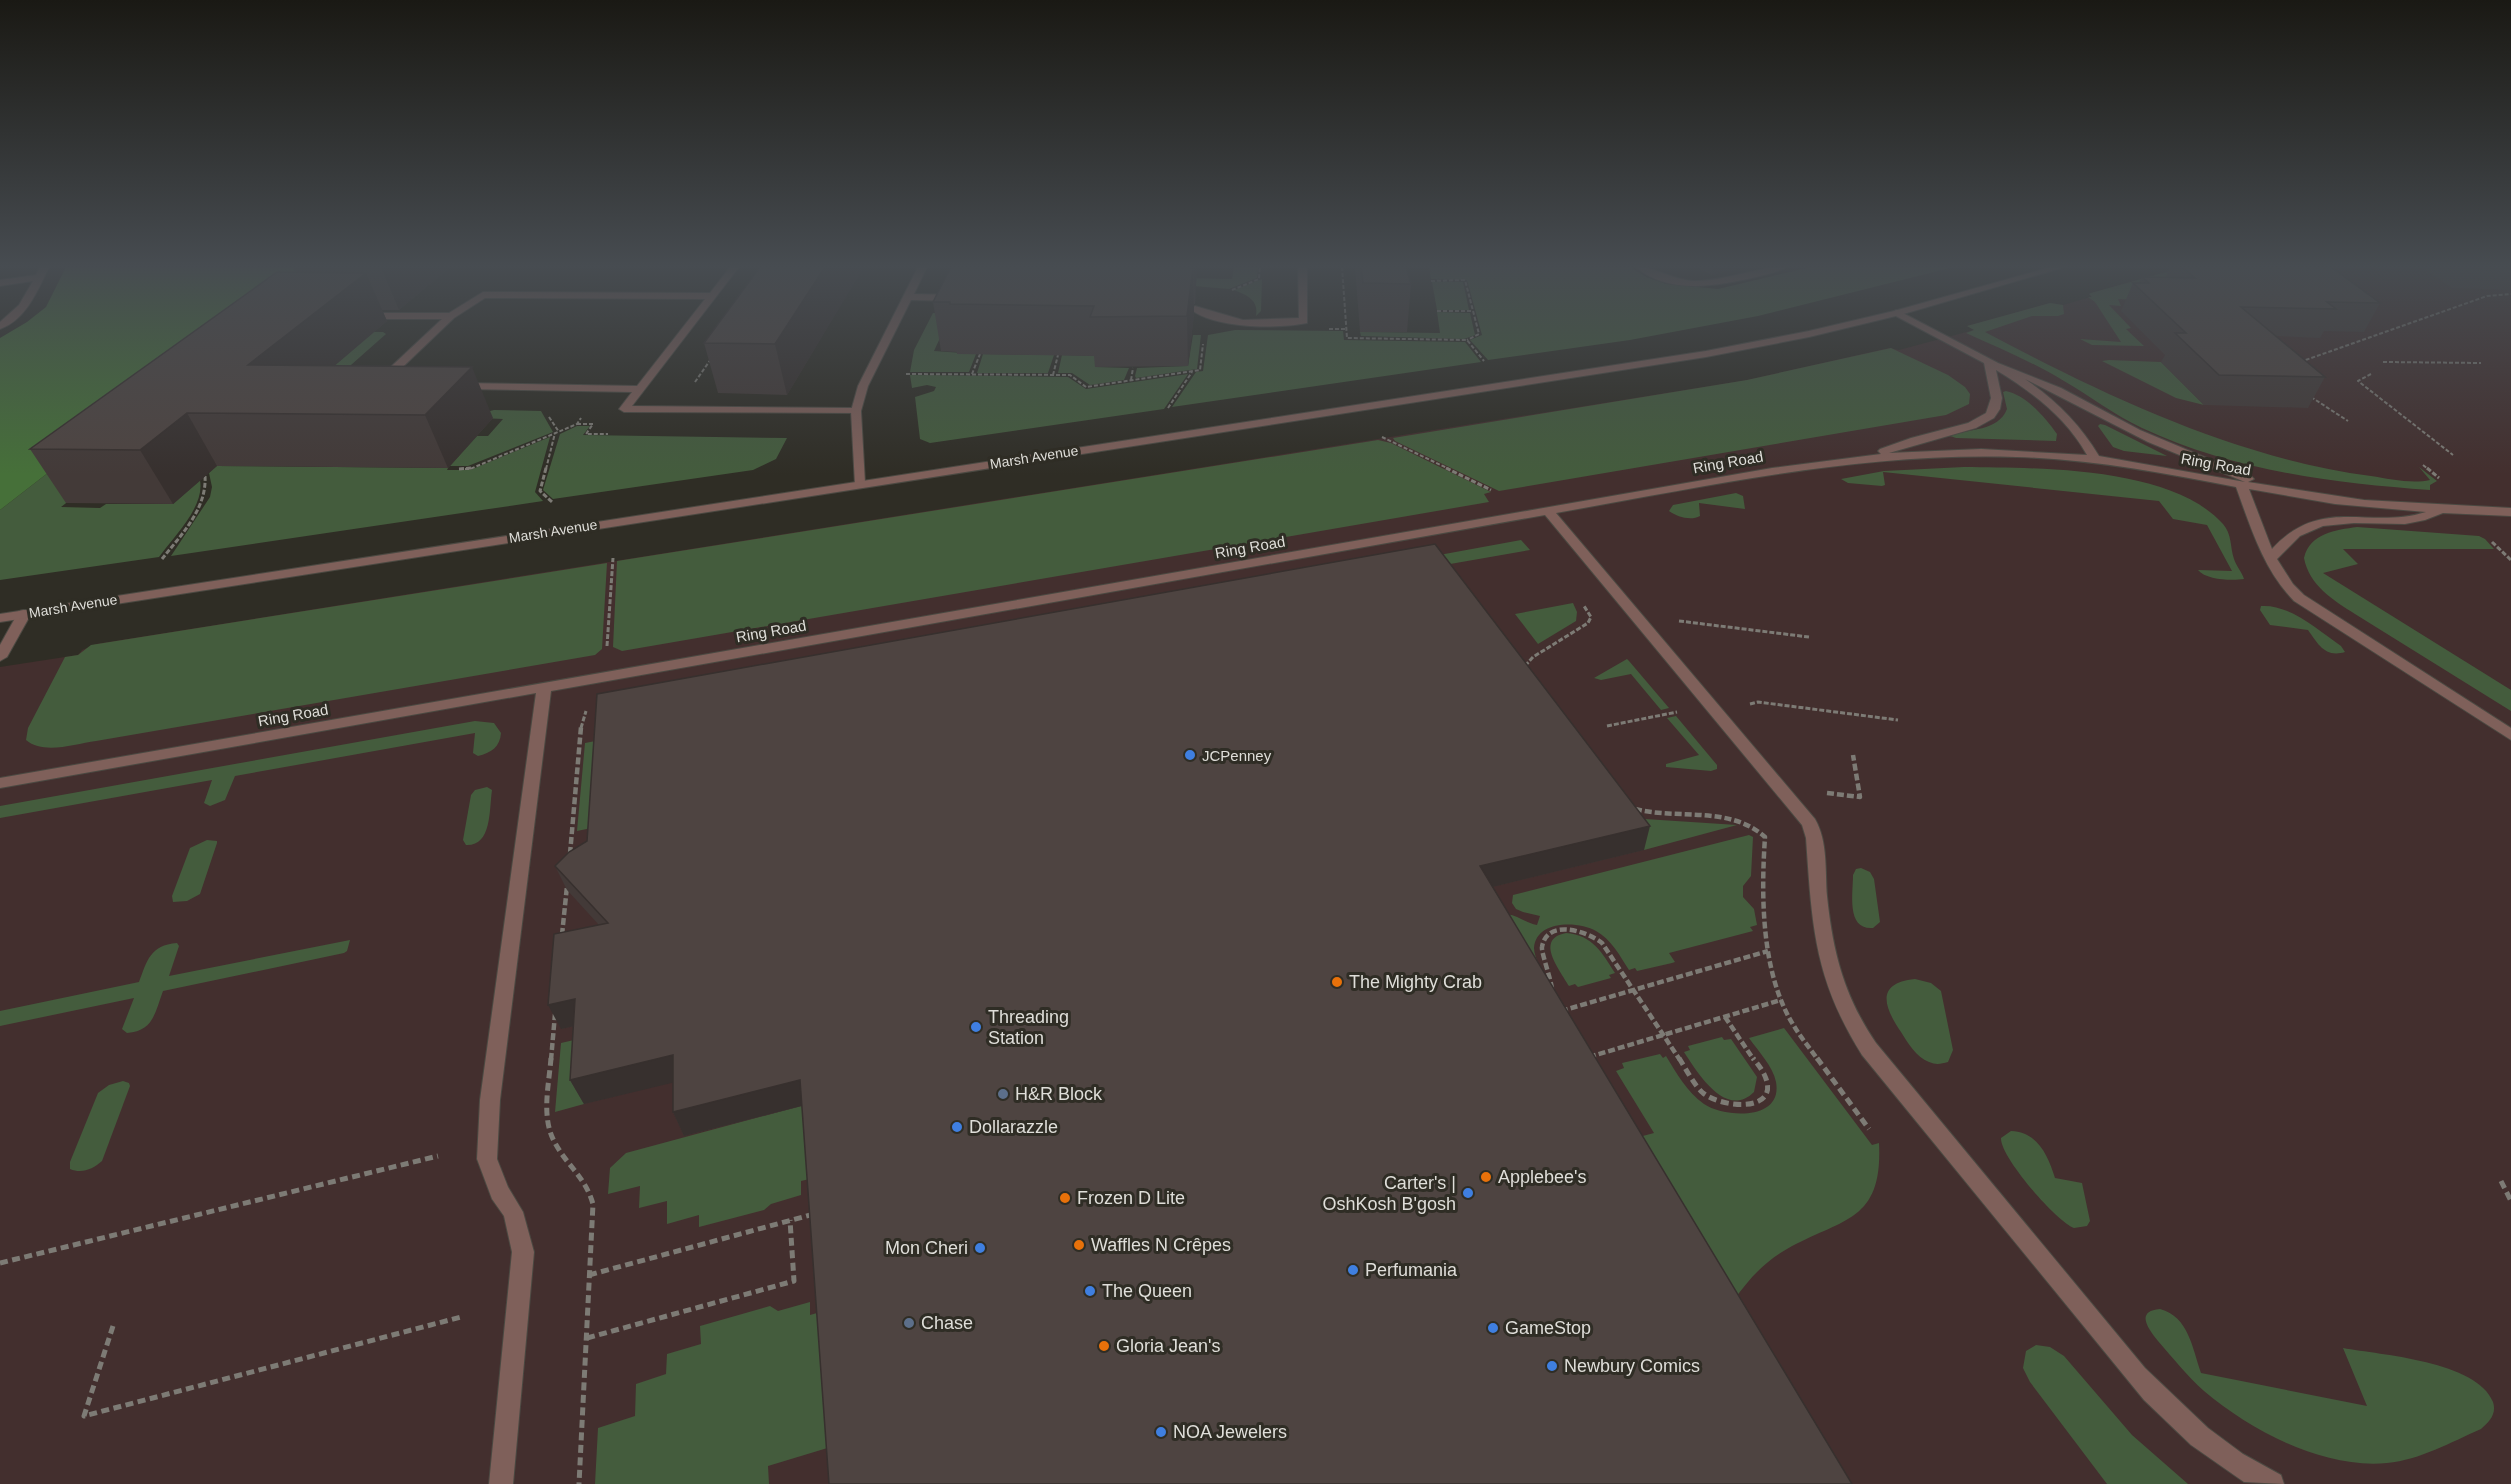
<svg xmlns="http://www.w3.org/2000/svg" width="2511" height="1484" font-family="Helvetica,sans-serif">
  <rect width="100%" height="100%" fill="#2f2d25"/>
  <polygon fill="#432f2e" points="2183,267 2511,267 2511,1484 0,1484 0,667 78,655 82,650 96,644 1747,380 1889,348 1899,350 1974,330 1967,326 2050,303 2063,305 2091,297 2089,294 2091,293"/>
  <g fill="#445c3d">
    <polygon points="1234,267 1258,267 1257,278 1229,289 1182,285 1183,278 1232,279"/>
    <polygon points="1429,267 1630,267 1646,277 1666,284 1718,289 1811,267 1954,267 1758,316 1630,340 1488,360 1470,340 1482,335 1467,280 1431,279"/>
    <polygon points="2283,267 2137,300 2118,299 2121,306 2109,305 2131,328 2126,329 2144,346 2092,345 2080,339 2121,342 2095,302 2088,297 2092,297 2089,294 2091,293 2181,268"/>
    <path d="M 1262,279 L 1261,311 L 1256,316 C 1259,300 1247,295 1234,290 Z"/>
    <polygon points="1432,282 1463,282 1469,310 1437,310"/>
    <path d="M 2050,303 L 2063,305 L 2064,314 L 2058,316 L 2032,316 L 1985,332 C 2103,395 2238,459 2371,476 C 2389,479 2412,484 2430,480 L 2419,467 L 2437,481 L 2430,485 L 2430,490 C 2331,483 2232,470 2142,428 C 2114,415 2090,396 2064,381 C 2033,362 1999,348 1966,333 L 1974,330 L 1967,326 Z"/>
    <polygon points="1437,312 1470,313 1475,335 1464,339 1361,336 1360,332 1440,333"/>
    <polygon points="933,313 951,314 934,351 976,354 969,372 910,372 914,350"/>
    <polygon points="1235,330 1343,331 1344,340 1465,342 1481,362 1172,407 1196,372 1203,371 1208,335"/>
    <path d="M 257,331 L 383,332 L 386,334 L 308,403 L 288,405 L 358,345 L 265,348 L 61,507 L 100,508 L 106,504 L 173,504 L 200,480 C 205,507 174,536 159,557 L 0,580 L 0,510 L 218,341 Z"/>
    <polygon points="1193,335 1201,335 1197,369 1136,378 1135,376 1137,368 1188,366"/>
    <polygon points="1891,348 1948,375 1965,387 1970,394 1969,404 1946,415 1499,491 1395,441 1393,438 1747,380"/>
    <polygon points="983,354 1054,355 1048,373 977,373"/>
    <polygon points="1062,355 1098,356 1095,367 1129,368 1124,380 1090,385 1072,373 1058,373"/>
    <polygon points="2109,360 2161,362 2204,405 2176,398 2102,361"/>
    <polygon points="1188,374 1164,409 930,443 920,439 915,397 934,391 936,387 927,385 912,388 910,375 1068,377 1086,389"/>
    <path d="M 2006,391 C 2026,395 2046,418 2057,434 L 2056,441 L 1956,438 L 1950,436 C 1969,428 1998,432 2007,409 L 2003,392 Z"/>
    <polygon points="494,410 541,411 553,432 468,466 450,466 477,436 488,436 503,419 482,418 478,414"/>
    <polygon points="2100,424 2105,425 2167,456 2124,451 2113,447 2098,426"/>
    <polygon points="577,426 590,426 583,435 787,438 776,459 753,470 553,499 543,490 560,434"/>
    <polygon points="550,437 535,492 543,501 171,556 210,497 212,487 209,473 216,466 448,468 447,470 470,470"/>
    <polygon points="1378,440 1391,443 1491,492 1484,494 1489,502 622,651 613,647 617,561"/>
    <path d="M 1964,467 C 2036,468 2171,466 2223,524 C 2232,534 2230,547 2234,559 C 2236,566 2242,572 2244,579 C 2232,581 2206,580 2198,570 L 2232,571 L 2207,525 L 2173,519 L 2159,501 L 1883,472 L 1885,485 L 1882,486 L 1848,483 L 1841,479 L 1884,471 Z"/>
    <path d="M 1736,493 L 1743,496 L 1745,509 L 1699,503 L 1700,516 C 1691,521 1677,517 1669,511 L 1673,505 Z"/>
    <path d="M 2357,527 L 2479,536 L 2485,539 L 2494,549 L 2343,549 L 2358,564 L 2323,573 L 2511,690 L 2511,711 L 2355,614 C 2333,600 2309,585 2304,558 C 2310,533 2336,530 2357,527 Z"/>
    <polygon points="1521,540 1530,550 1433,567 1215,596"/>
    <path d="M 607,563 L 602,649 L 595,655 L 96,741 C 74,744 44,755 26,740 L 28,728 L 65,657 L 78,655 L 91,645 Z"/>
    <polygon points="1573,603 1577,612 1576,621 1538,644 1515,614"/>
    <path d="M 2261,606 C 2290,604 2318,630 2341,646 L 2345,652 C 2325,658 2318,644 2308,630 L 2270,625 L 2260,610 Z"/>
    <polygon points="1627,659 1629,661 1669,708 1661,710 1631,674 1601,680 1594,678"/>
    <polygon points="1676,716 1717,765 1717,769 1711,771 1666,767 1666,764 1699,755 1667,718"/>
    <path d="M 475,721 L 494,723 L 501,733 C 500,747 491,753 478,756 L 473,753 L 475,733 L 235,776 L 225,800 L 210,806 L 204,803 L 212,780 L 0,818 L 0,806 Z"/>
    <polygon points="606,739 601,826 577,831 585,743"/>
    <path d="M 487,787 L 492,790 C 489,811 492,846 466,845 L 463,840 L 471,795 L 475,790 Z"/>
    <polygon points="1645,819 1737,825 1644,850"/>
    <path d="M 1749,835 L 1753,837 L 1751,876 L 1743,886 L 1743,897 L 1754,909 L 1757,925 L 1750,927 L 1753,931 L 1669,953 L 1675,962 L 1672,963 L 1637,971 L 1635,968 L 1629,970 C 1620,956 1611,939 1596,931 C 1578,921 1536,920 1534,948 C 1534,954 1537,960 1539,966 L 1507,914 C 1519,916 1526,923 1537,925 L 1540,916 L 1523,912 L 1516,909 L 1512,903 L 1513,895 Z"/>
    <polygon points="207,840 217,841 217,843 200,894 187,901 173,902 172,896 190,848"/>
    <path d="M 1861,868 L 1870,872 L 1874,879 L 1880,922 L 1873,928 C 1846,930 1853,894 1853,875 L 1856,869 Z"/>
    <path d="M 1566,933 C 1593,935 1602,953 1615,973 L 1609,975 L 1611,978 L 1578,987 L 1575,984 L 1569,986 C 1560,970 1534,939 1566,933 Z"/>
    <path d="M 350,940 L 347,951 L 344,953 L 163,991 C 155,1012 154,1031 127,1033 L 122,1029 L 134,998 L 0,1026 L 0,1011 L 139,982 C 147,961 150,945 177,943 L 179,946 L 169,976 Z"/>
    <path d="M 1915,979 L 1931,983 L 1941,991 L 1953,1050 L 1948,1062 C 1941,1064 1936,1065 1929,1062 C 1916,1057 1908,1043 1901,1032 C 1884,1007 1875,983 1915,979 Z"/>
    <path d="M 1784,1028 L 1872,1145 L 1879,1143 C 1883,1223 1842,1218 1787,1249 C 1764,1262 1749,1279 1734,1300 L 1624,1141 L 1654,1133 L 1616,1071 L 1624,1068 L 1622,1063 L 1660,1054 L 1663,1058 L 1666,1056 C 1677,1074 1687,1092 1704,1104 C 1725,1118 1783,1121 1776,1082 C 1773,1066 1758,1051 1749,1038 Z"/>
    <polygon points="587,1037 584,1104 555,1112 561,1043"/>
    <path d="M 1722,1037 L 1724,1040 L 1731,1039 L 1757,1077 L 1754,1092 C 1726,1120 1697,1072 1684,1052 L 1690,1050 L 1688,1046 Z"/>
    <path d="M 123,1081 L 129,1083 L 130,1086 L 102,1161 C 93,1169 82,1174 70,1169 L 70,1162 L 98,1093 L 109,1085 Z"/>
    <polygon points="808,1104 814,1178 801,1181 801,1195 771,1204 764,1210 699,1227 699,1215 667,1224 667,1201 639,1208 640,1186 608,1194 610,1168 626,1153"/>
    <path d="M 2011,1131 C 2038,1132 2048,1156 2055,1178 L 2082,1183 L 2090,1221 L 2087,1226 L 2074,1228 C 2056,1221 2000,1157 2001,1138 Z"/>
    <polygon points="810,1302 810,1315 824,1311 834,1446 768,1466 769,1484 595,1484 598,1428 635,1416 636,1384 666,1374 667,1354 701,1344 700,1326 770,1306 778,1311"/>
    <path d="M 2160,1309 C 2189,1317 2192,1348 2201,1373 L 2367,1406 L 2343,1348 C 2381,1355 2477,1361 2493,1402 C 2497,1414 2489,1422 2481,1429 C 2451,1442 2420,1460 2387,1463 C 2322,1469 2252,1431 2204,1391 C 2187,1376 2173,1358 2158,1341 C 2148,1329 2135,1311 2160,1309 Z"/>
    <polygon points="2036,1345 2050,1347 2064,1356 2132,1435 2188,1484 2107,1484 2030,1382 2023,1368 2026,1351"/>
  </g>
  <polygon fill="#467039" points="66,267 330,267 218,341 0,510 0,338 27,322 46,307"/>
  <g fill="none" stroke-linecap="round" stroke-linejoin="round">
    <g stroke="#4b4942" stroke-width="2">
      <g id="service">
        <path d="M 40,267 L 49,267 C 38,290 26,320 0,329 L 0,322 L 19,305 L 33,281 L 0,286 L 0,280 L 36,275 Z"/>
        <polygon points="730,267 739,267 632,406 856,408 861,411 860,413 624,412 619,409 632,392 462,389 457,386 462,383 637,386 705,299 485,298 454,318 387,382 379,382 379,378 442,319 365,319 360,316 365,313 449,313 483,292 710,293"/>
        <path d="M 1298,267 L 1307,267 L 1307,323 C 1276,329 1216,329 1190,309 L 1195,306 L 1243,320 L 1299,318 Z"/>
        <path d="M 1636,267 C 1656,267 1673,280 1694,281 C 1726,281 1755,267 1786,267 C 1778,273 1766,274 1756,277 C 1718,286 1668,295 1636,267 Z"/>
        <path d="M 1897,310 L 1998,363 L 2061,388 L 2140,430 L 2252,477 L 2254,479 L 2248,482 L 2364,500 L 2511,508 L 2511,516 L 2443,513 L 2425,520 L 2405,524 L 2354,523 L 2323,526 L 2300,536 L 2277,559 L 2293,584 L 2304,595 L 2511,728 L 2511,740 L 2294,601 C 2263,569 2251,528 2236,487 C 2162,473 2090,459 2016,457 C 1860,452 1708,486 1556,513 L 1815,819 C 1828,841 1825,872 1827,896 C 1833,953 1844,996 1876,1043 L 2145,1368 L 2208,1428 L 2243,1454 L 2281,1475 L 2284,1484 L 2244,1482 L 2191,1445 L 2144,1400 L 1862,1055 C 1814,979 1812,925 1806,838 L 1802,825 L 1545,515 L 551,691 L 500,1100 L 497,1159 L 508,1187 L 523,1212 L 534,1252 L 513,1484 L 489,1484 L 512,1252 L 504,1216 L 492,1199 L 477,1159 L 480,1100 L 536,693 L 0,788 L 0,778 L 1772,468 L 1881,454 L 1878,451 L 1880,449 L 1911,438 L 1968,423 L 1986,413 L 1991,398 L 1984,363 L 1894,315 L 1894,311 ZM 1996,370 C 2032,392 2066,417 2087,455 L 1981,449 L 1889,453 L 1976,428 L 1994,418 L 2000,409 L 2002,398 ZM 2025,379 L 2148,442 L 2245,482 L 2099,456 C 2080,424 2056,400 2025,379 ZM 2249,489 L 2335,504 L 2426,512 C 2368,530 2321,495 2272,549 Z"/>
        <polygon points="24,610 31,614 7,657 0,661 0,645 19,611"/>
      </g>
    </g>
    <g stroke="#4b4942" stroke-width="2">
      <polygon id="minor" points="918,267 927,267 914,294 955,295 960,298 955,301 911,300 868,386 861,411 865,483 863,485 855,485 851,411 858,386"/>
    </g>
    <g stroke="#4b4942" stroke-width="2">
      <polygon id="tertiary" points="2051,267 2065,267 1900,315 1809,337 1706,357 0,622 0,614 1706,351 1809,331 1894,311"/>
    </g>
    <g stroke="#7d7b75" stroke-width="2" stroke-dasharray="4 2" stroke-linecap="butt">
      <polyline points="1342,267 1347,338 1467,340 1484,361"/>
      <polyline points="1431,281 1465,280 1479,334 1467,340"/>
      <polyline points="1232,290 1259,279 1260,267"/>
      <polyline points="1437,311 1472,311"/>
      <polyline points="1329,329 1346,329"/>
      <polyline points="2300,362 2487,296 2511,294"/>
      <polyline points="2383,362 2481,363"/>
      <polyline points="906,374 1070,375 1086,387 1200,370 1203,344"/>
      <polyline points="972,374 980,354"/>
      <polyline points="2371,374 2358,381 2453,455"/>
      <polyline points="1053,375 1058,355"/>
      <polyline points="1131,380 1133,368"/>
      <polyline points="695,382 711,359"/>
      <polyline points="2311,397 2348,421"/>
      <polyline points="1168,408 1192,372"/>
      <polyline points="549,417 559,432"/>
      <polyline points="577,424 593,424 586,434 608,434"/>
      <polyline points="1382,437 1449,469"/>
      <polyline points="2423,465 2428,469"/>
      <polyline points="459,469 470,469 577,424 581,418"/>
      <polyline points="546,469 555,433"/>
    </g>
    <g stroke="#7d7b75" stroke-width="3" stroke-dasharray="5 2" stroke-linecap="butt">
      <polyline points="546,468 540,491 552,502"/>
      <polyline points="1446,468 1491,490"/>
      <polyline points="2427,468 2439,478"/>
      <polyline points="459,469 472,468"/>
      <polyline points="2492,542 2511,560"/>
      <path d="M 162,559 C 181,535 207,509 205,476"/>
      <polyline points="1679,621 1809,637"/>
      <polyline points="607,646 613,558"/>
      <polyline points="1525,666 1533,657 1588,623 1591,617 1584,606"/>
      <polyline points="1750,704 1758,702 1898,720"/>
      <polyline points="1607,726 1677,712"/>
      <polyline points="581,728 586,711"/>
    </g>
    <g stroke="#7d7b75" stroke-width="4.5" stroke-dasharray="7 3" stroke-linecap="butt">
      <polyline points="1827,793 1860,797 1853,755"/>
      <path d="M 1635,809 C 1678,820 1729,805 1765,837 C 1761,896 1761,974 1794,1026 C 1801,1038 1810,1048 1818,1060"/>
      <polyline points="570,854 581,727"/>
      <polyline points="562,935 567,886"/>
      <path d="M 1552,989 C 1551,979 1541,952 1542,947 C 1547,918 1587,931 1602,943 L 1680,1060"/>
      <polyline points="1561,1011 1768,951"/>
      <polyline points="1725,1017 1754,1060"/>
      <polyline points="1589,1057 1781,1000"/>
      <polyline points="551,1060 555,1014"/>
    </g>
    <g stroke="#7d7b75" stroke-width="5" stroke-dasharray="8 4.5" stroke-linecap="butt">
      <path d="M 551,1058 C 549,1085 541,1116 554,1141 C 566,1165 585,1176 593,1204 L 579,1484"/>
      <path d="M 1679,1058 C 1686,1069 1694,1085 1703,1093 C 1723,1109 1783,1113 1764,1074 C 1761,1068 1757,1063 1753,1058"/>
      <polyline points="1817,1058 1869,1129"/>
      <polyline points="2501,1181 2511,1201"/>
      <polyline points="0,1263 438,1156"/>
      <polyline points="589,1275 814,1214"/>
      <polyline points="113,1326 84,1416 461,1317"/>
      <polyline points="587,1338 794,1281 790,1220"/>
    </g>
    <use href="#service" fill="#7f605a" fill-rule="evenodd"/>
    <use href="#minor" fill="#7f605a" fill-rule="evenodd"/>
    <use href="#tertiary" fill="#7f605a" fill-rule="evenodd"/>
  </g>
  <g fill="#433a38">
    <polygon points="293,267 450,267 399,310 382,310 387,321 334,366 493,418 448,468 217,466 173,504 66,503 30,449 296,272"/>
    <polygon points="951,267 1197,267 1195,304 1194,304 1194,314 1188,366 1095,367 1094,356 957,354 957,352 941,351 933,302"/>
    <polygon points="1355,267 1406,267 1411,284 1407,332 1360,332"/>
    <polygon points="1696,267 1746,267 1712,275"/>
    <polygon points="2170,267 2331,267 2380,303 2364,332 2324,331 2320,338 2276,336 2325,377 2308,408 2204,405 2161,362 2165,355 2121,311 2133,283 2139,283 2142,277 2165,278"/>
    <polygon points="2422,267 2511,267 2511,290 2452,288"/>
    <polygon points="846,296 787,395 718,393 704,343"/>
    <polygon points="1644,850 1492,887 802,1106 684,1136 673,1112 673,1082 584,1104 570,1080 574,1026 561,1029 599,925 567,890 555,866"/>
  </g>
  <g fill="#37302e">
    <polygon points="381,267 450,267 399,310"/>
    <polygon points="825,267 864,267 787,395 775,344"/>
    <polygon points="1193,267 1194,314 1188,366 1187,316"/>
    <polygon points="1194,267 1197,267 1195,304"/>
    <polygon points="1714,267 1746,267 1712,275"/>
    <polygon points="366,273 387,321 278,414 248,365"/>
    <polygon points="472,367 493,418 448,468 425,415"/>
    <polygon points="187,413 217,466 173,504 140,450"/>
    <polygon points="1650,826 1644,850 1476,891 1480,866"/>
    <polygon points="575,999 588,1023 561,1029 548,1005"/>
    <polygon points="673,1055 684,1080 584,1104 570,1080"/>
    <polygon points="800,1080 809,1104 684,1136 673,1112"/>
  </g>
  <g fill="#4e4441" stroke="#37302e" stroke-width="1.5">
    <polygon points="760,267 825,267 775,344 704,343"/>
    <polygon points="951,267 1193,267 1187,316 1090,317 1094,306 950,304 950,302 933,302"/>
    <polygon points="1361,267 1406,267 1411,284 1363,283"/>
    <polygon points="2182,267 2331,267 2380,303 2327,302 2336,309 2241,307 2325,377 2219,375 2175,333 2186,333 2133,283 2149,283 2142,277 2195,278"/>
    <polygon points="277,272 366,273 248,365 472,367 425,415 187,413 140,450 30,449"/>
    <polygon points="1435,544 1650,826 1480,866 1852,1484 829,1484 800,1080 673,1112 673,1055 570,1080 575,999 548,1005 554,934 608,923 555,866 569,852 587,841 597,694"/>
  </g>
  <linearGradient id="sky" x2="0" y2="1"><stop stop-color="#1a1914"/><stop offset="0.56" stop-color="#474c51"/><stop offset="1" stop-color="#474c51" stop-opacity="0"/></linearGradient>
  <rect width="2511" height="475" fill="url(#sky)"/>
  <g fill="#3f7fe0" stroke="#2f2d25" stroke-width="2">
    <circle cx="1190" cy="755" r="6"/>
    <circle cx="976" cy="1027" r="6"/>
    <circle cx="957" cy="1127" r="6"/>
    <circle cx="1468" cy="1193" r="6"/>
    <circle cx="980" cy="1248" r="6"/>
    <circle cx="1353" cy="1270" r="6"/>
    <circle cx="1090" cy="1291" r="6"/>
    <circle cx="1493" cy="1328" r="6"/>
    <circle cx="1552" cy="1366" r="6"/>
    <circle cx="1161" cy="1432" r="6"/>
  </g>
  <g fill="#e8710a" stroke="#2f2d25" stroke-width="2">
    <circle cx="1337" cy="982" r="6"/>
    <circle cx="1486" cy="1177" r="6"/>
    <circle cx="1065" cy="1198" r="6"/>
    <circle cx="1079" cy="1245" r="6"/>
    <circle cx="1104" cy="1346" r="6"/>
  </g>
  <g fill="#5c6f8a" stroke="#2f2d25" stroke-width="2">
    <circle cx="1003" cy="1094" r="6"/>
    <circle cx="909" cy="1323" r="6"/>
  </g>
  <g text-anchor="middle" dominant-baseline="central" stroke-width="6" stroke-linejoin="round" paint-order="stroke">
    <g font-size="14" fill="#dfded9" stroke="#2f2d25">
      <text transform="translate(1034 457) rotate(-9)">Marsh Avenue</text>
      <text transform="translate(553 531) rotate(-9)">Marsh Avenue</text>
      <text transform="translate(73 606) rotate(-9)">Marsh Avenue</text>
    </g>
    <g font-size="15" fill="#dfded9" stroke="#2f2d25">
      <text transform="translate(1728 462) rotate(-10)">Ring Road</text>
      <text transform="translate(2216 464) rotate(10)">Ring Road</text>
      <text transform="translate(1250 547) rotate(-10)">Ring Road</text>
      <text transform="translate(771 631) rotate(-10)">Ring Road</text>
      <text transform="translate(293 715) rotate(-10)">Ring Road</text>
    </g>
    <g font-size="15" fill="#dfded9" stroke="#2f2d25" text-anchor="start">
      <text x="1202" y="755">JCPenney</text>
    </g>
    <g font-size="18" fill="#dfded9" stroke="#2f2d25" text-anchor="start">
      <text x="1349" y="982">The Mighty Crab</text>
      <text x="988" y="1017">Threading<tspan x="988" dy="21">Station</tspan></text>
      <text x="1015" y="1094">H&amp;R Block</text>
      <text x="969" y="1127">Dollarazzle</text>
      <text x="1498" y="1177">Applebee's</text>
      <text x="1456" y="1183" text-anchor="end">Carter's |<tspan x="1456" dy="21">OshKosh B'gosh</tspan></text>
      <text x="1077" y="1198">Frozen D Lite</text>
      <text x="1091" y="1245">Waffles N Crȇpes</text>
      <text x="968" y="1248" text-anchor="end">Mon Cheri</text>
      <text x="1365" y="1270">Perfumania</text>
      <text x="1102" y="1291">The Queen</text>
      <text x="921" y="1323">Chase</text>
      <text x="1505" y="1328">GameStop</text>
      <text x="1116" y="1346">Gloria Jean's</text>
      <text x="1564" y="1366">Newbury Comics</text>
      <text x="1173" y="1432">NOA Jewelers</text>
    </g>
  </g>
</svg>
